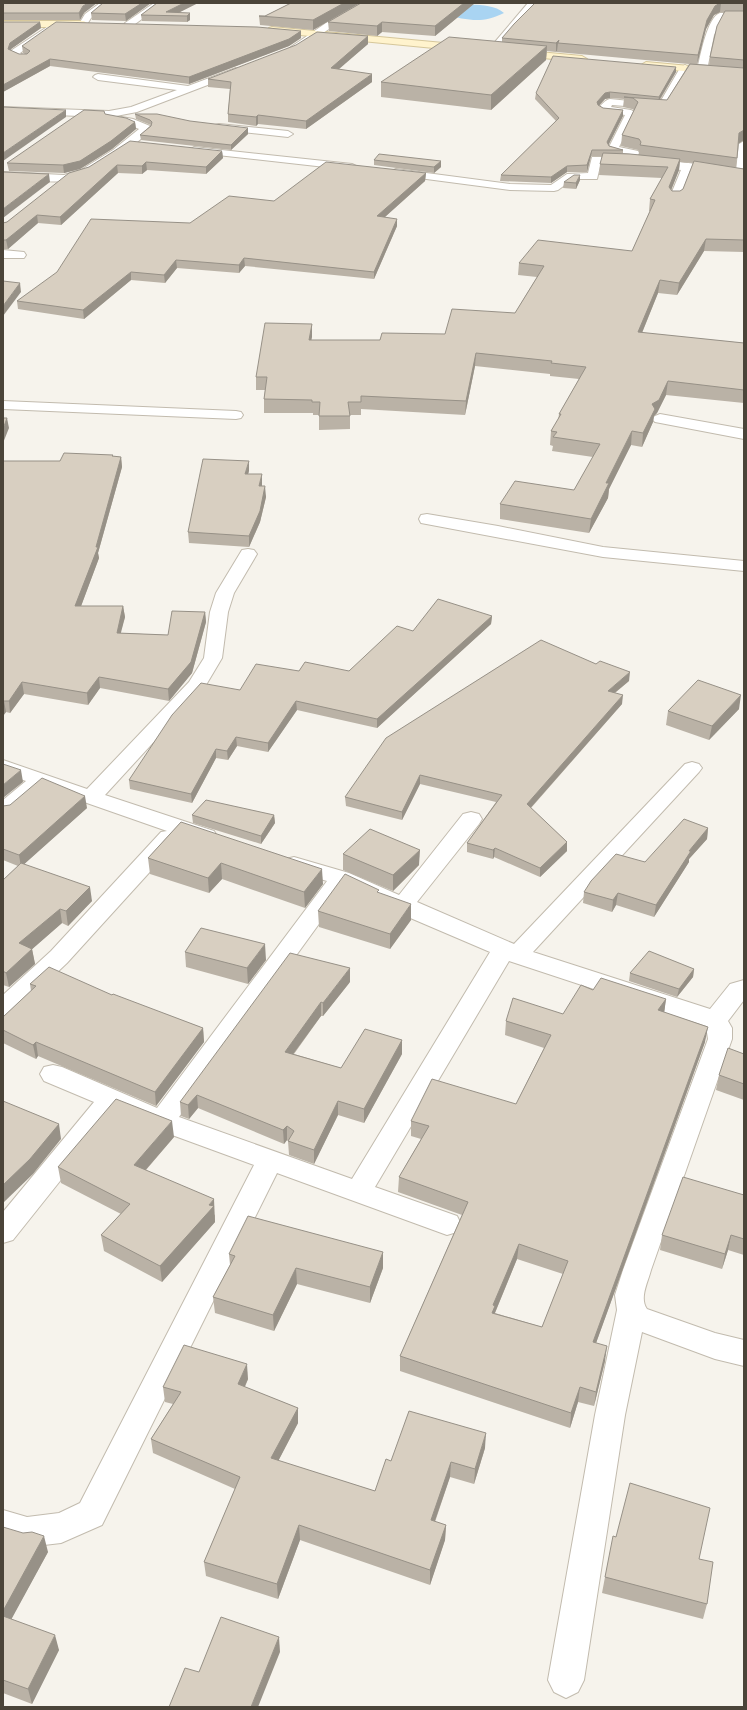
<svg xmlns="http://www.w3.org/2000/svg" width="747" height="1710" font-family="'PT Sans Narrow',sans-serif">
  <rect width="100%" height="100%" fill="#f6f3ec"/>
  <path fill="#a9d4f2" d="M 457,5 C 472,5 492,3 504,13 C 480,25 468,19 443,15 Z"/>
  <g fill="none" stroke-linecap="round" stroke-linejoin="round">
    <g stroke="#c2bbae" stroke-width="2">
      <g id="street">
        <polygon points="100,3 109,3 91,18 86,26 80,26 79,24 85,14"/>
        <polygon points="154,3 164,3 131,27 125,27 124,25 125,23"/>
        <polygon points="363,3 373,3 332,27 299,49 293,49 291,47 326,23"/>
        <polygon points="528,3 536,3 495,53 489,53 487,51 489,49"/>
        <path d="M 720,13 L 744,13 L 744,19 L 723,19 L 714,35 L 707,70 L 702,73 L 699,72 L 697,70 C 700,58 707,17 720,13 Z"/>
        <path d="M 47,27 L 50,28 L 51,30 L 50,32 L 20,53 L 29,58 L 27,60 C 22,61 14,59 10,55 L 12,50 Z"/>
        <path d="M 685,65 L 690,68 L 666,109 L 612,105 L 611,107 L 631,110 L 636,113 L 619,147 L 638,151 L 639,153 L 636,158 C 649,159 722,165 727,171 L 721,174 L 692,171 L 679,201 L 671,201 L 669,199 L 681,170 L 629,163 L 601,162 L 597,179 L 573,179 L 558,190 L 554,191 L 510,190 L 396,175 L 390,172 L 396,169 L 510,184 L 551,185 L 567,174 L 588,173 L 592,157 L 627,157 L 627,155 L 609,151 L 608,149 L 625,115 L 599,111 L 598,109 C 601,105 605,100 610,99 L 659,104 L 680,68 Z"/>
        <path d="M 236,68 L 241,71 L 239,73 L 137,112 L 116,116 L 133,119 L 150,126 L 151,128 C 138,146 88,179 65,181 C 48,183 21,179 3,178 L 3,172 L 64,175 L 81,170 L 113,150 L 139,129 L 127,124 L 106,120 L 106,117 L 3,113 L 3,107 L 109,111 L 131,107 L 177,90 L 98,80 L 93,77 L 95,75 L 98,74 L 188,86 Z"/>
        <polygon points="219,124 288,131 293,134 288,137 215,129 214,127 215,125"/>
        <polygon points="744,141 744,179 740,178 736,170 739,144"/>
        <polygon points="194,147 352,164 358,167 352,170 190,152 189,150"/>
        <polygon points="3,250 24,252 26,255 24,258 3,258"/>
        <polygon points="3,401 236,411 241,412 243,415 241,418 236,419 3,409"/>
        <polygon points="660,414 744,429 744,439 655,422 652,419 655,416"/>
        <polygon points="427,514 498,526 603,547 744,561 744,571 603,557 421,523 419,519 421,515"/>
        <polygon points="248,549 254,550 257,554 234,593 228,612 222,658 206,685 105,795 214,831 217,836 214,841 206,843 178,834 180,837 177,842 67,963 12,1015 3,1018 3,995 51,951 161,832 167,831 44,788 11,816 3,817 3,800 26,781 3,773 3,760 87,789 189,682 204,658 210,612 216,593 242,550"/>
        <path d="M 692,762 L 699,764 L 702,768 L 699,772 L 533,952 L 710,1009 L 730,984 L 744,980 L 744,1000 L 728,1021 L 732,1028 L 732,1039 L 651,1270 C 648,1282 639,1298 647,1309 L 715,1333 L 744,1340 L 744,1366 L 715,1359 L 642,1332 L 625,1415 L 584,1680 L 578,1692 L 566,1698 L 554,1692 L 548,1680 L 595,1415 L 617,1310 L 615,1295 L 623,1270 L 708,1039 L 706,1026 L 509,961 L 375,1187 L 457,1216 L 461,1224 L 457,1232 L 447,1235 L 277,1173 L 102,1525 L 61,1543 L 27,1547 L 3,1540 L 3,1510 L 27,1517 L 59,1513 L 80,1503 L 254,1165 L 153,1128 L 115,1112 L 13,1240 L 3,1243 L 3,1212 L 94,1102 L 44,1081 L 40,1074 L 44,1067 L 53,1065 L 62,1067 L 157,1108 L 327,881 L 286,869 L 283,864 L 286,859 L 294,857 L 349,873 L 399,895 L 463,814 L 471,812 L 479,814 L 482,819 L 479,824 L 417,902 L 514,944 L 685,764 ZM 345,888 L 394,911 L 490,952 L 352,1179 L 179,1117 Z"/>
      </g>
    </g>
    <g stroke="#d6c79b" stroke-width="2">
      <g id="secondary">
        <polygon points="3,21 84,21 88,24 84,27 3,27"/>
        <polygon points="272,27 465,45 470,48 465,51 269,32 268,30 269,28"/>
        <polygon points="517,50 582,56 587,59 582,62 514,55 512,53"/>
        <polygon points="646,62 744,71 744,77 643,67 641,65"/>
      </g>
    </g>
    <use href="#street" fill="#fff" fill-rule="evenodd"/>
    <use href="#secondary" fill="#fff3cd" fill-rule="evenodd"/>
  </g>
  <g fill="#bab2a6" fill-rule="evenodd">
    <polygon points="3,3 84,13 80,20 3,20"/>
    <polygon points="103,3 151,3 126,21 92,20 91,13"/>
    <polygon points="157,3 198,3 178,13 190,13 190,20 187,22 142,21 141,15"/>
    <polygon points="291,3 360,3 313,30 260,25 259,16 265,16"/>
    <polygon points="361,3 475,3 435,36 382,32 377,36 329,31 328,22"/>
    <path d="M 535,3 L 744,3 L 744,140 L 738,143 L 736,168 L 744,169 L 744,252 L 704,251 L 677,295 L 658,293 L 642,333 L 744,343 L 744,403 L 666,395 L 657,413 L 654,416 L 653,422 L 642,447 L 631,445 L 609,489 L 608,498 L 589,533 L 500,519 L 500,504 L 574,490 L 593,457 L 552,451 L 553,446 L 550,445 L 551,431 L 558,420 L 559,414 L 579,379 L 550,376 L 550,374 L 475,366 L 465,415 L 361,409 L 361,415 L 350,415 L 350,429 L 319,430 L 319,415 L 313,415 L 313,413 L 264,413 L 264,399 L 265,390 L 256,390 L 256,377 L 312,324 L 311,340 L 380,340 L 445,334 L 515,313 L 537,277 L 518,275 L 519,263 L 632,251 L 650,211 L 649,211 L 650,199 L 662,178 L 599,175 L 600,164 L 602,156 L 591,156 L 587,172 L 567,172 L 551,183 L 500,181 L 501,175 L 556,121 L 535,99 L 536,93 L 676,67 L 676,72 L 660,100 L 667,100 L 689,64 L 557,52 L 557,51 L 556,52 L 547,51 L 546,60 L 491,110 L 381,97 L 381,82 L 502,42 L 502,38 ZM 720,12 L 725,12 L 710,57 L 709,65 L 697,64 L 706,29 L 714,15 ZM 610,98 L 624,99 L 623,107 L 632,109 L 634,110 L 622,135 L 621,146 L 638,150 L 639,151 L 639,155 L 623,153 L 623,150 L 609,146 L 608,145 L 623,116 L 623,110 L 603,108 L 599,105 L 605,99 ZM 680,162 L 693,163 L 683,189 L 680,191 L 672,191 L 671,190 L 679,170 Z"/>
    <polygon points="3,22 40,22 41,28 11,49 10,50 19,54 25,54 23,53 22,46 301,31 301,38 289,46 189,84 50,66 3,92"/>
    <polygon points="368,36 368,44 338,69 372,82 306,129 258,124 256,126 228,122 228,114 230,89 208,87 208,79"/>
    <polygon points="105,114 135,122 136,129 112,149 80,169 64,173 9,171 7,163"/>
    <polygon points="135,114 248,134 231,150 141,140 140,135 151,125 136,119"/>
    <polygon points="222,151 223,158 206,174 147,170 142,174 118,173 61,225 38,223 8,249 3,249 3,223 7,222 89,167"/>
    <polygon points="374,160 441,161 441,167 434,173 374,165"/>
    <polygon points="426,173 425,181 385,217 397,226 374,279 245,266 239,273 177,268 165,283 131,280 84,319 18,309 17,301 190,223 274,201"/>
    <polygon points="580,180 576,189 563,188 564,182"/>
    <polygon points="113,455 113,456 121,457 122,467 98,553 99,558 81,606 123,606 125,617 120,633 168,635 205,612 206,622 192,673 169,701 100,688 88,705 24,694 10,713 6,712 3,716 3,461 60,461"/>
    <polygon points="249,471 248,474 262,485 262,486 266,497 260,522 249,547 189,543 188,532"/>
    <polygon points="492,616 491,624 377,728 297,710 268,752 237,746 228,760 216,758 192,803 130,789 129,780 240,690 299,671 349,671 413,631"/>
    <polygon points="629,681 615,693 622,704 531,808 567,842 567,851 540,877 494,857 493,859 467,852 467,843 496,802 420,784 402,820 346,806 345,797"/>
    <polygon points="739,709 709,740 666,725 668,711"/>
    <polygon points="3,806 87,808 24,864 92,901 68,926 62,923 32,949 35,964 9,987 3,985 3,880 18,866 3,860"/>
    <polygon points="192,815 274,815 275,823 261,844 193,823"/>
    <polygon points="181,822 323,884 305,908 222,879 209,893 150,874 148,858"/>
    <polygon points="708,828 707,839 689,859 689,862 654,917 616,905 612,912 583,903 584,892 645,862"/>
    <polygon points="343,854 419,865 393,891 343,870"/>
    <polygon points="318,911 411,920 390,949 319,927"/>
    <polygon points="185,952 266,960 248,984 186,967"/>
    <polygon points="694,969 693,977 677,997 629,981 630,973"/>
    <polygon points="350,982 323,1016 321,1016 294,1054 341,1068 402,1040 402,1054 364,1123 338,1115 314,1164 289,1155 288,1141 287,1140 284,1144 198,1108 189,1119 181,1116 180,1102"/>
    <polygon points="30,984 112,995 203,1028 204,1042 156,1106 38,1056 36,1059 3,1043 3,1017 31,991"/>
    <path d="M 593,990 L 666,999 L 664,1012 L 705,1042 L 596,1343 L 605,1361 L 594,1406 L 578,1402 L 570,1428 L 400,1371 L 400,1356 L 462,1215 L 398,1192 L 399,1177 L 421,1139 L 411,1136 L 411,1121 L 516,1104 L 544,1048 L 505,1035 L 506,1021 L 563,1014 ZM 517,1259 L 563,1274 L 542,1327 L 495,1313 Z"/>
    <polygon points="744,1054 744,1100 716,1090 719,1075"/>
    <polygon points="174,1137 146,1170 215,1215 215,1222 162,1282 104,1251 101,1235 121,1214 61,1183 58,1167"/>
    <polygon points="744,1195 744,1255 728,1250 722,1269 660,1250 662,1235"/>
    <polygon points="229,1254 383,1268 370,1303 297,1284 274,1331 215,1313 213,1297 230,1265"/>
    <polygon points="248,1379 245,1387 298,1408 298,1423 278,1461 375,1491 391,1461 485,1448 474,1484 450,1477 435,1522 446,1525 445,1540 430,1585 300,1540 278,1599 206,1576 204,1562 235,1489 153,1453 151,1439 173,1404 165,1402 163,1387"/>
    <polygon points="3,1527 48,1552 11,1619 59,1650 32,1704 3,1693"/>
    <polygon points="616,1537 699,1559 707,1604 703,1619 602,1593 605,1577"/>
  </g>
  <g fill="#979187">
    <polygon points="88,3 97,3 84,13 80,20 79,13 83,6"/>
    <polygon points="142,3 151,3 126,21 125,14"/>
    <polygon points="184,3 198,3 172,16 166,12"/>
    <polygon points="344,3 360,3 313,30 313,20"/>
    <polygon points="464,3 475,3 435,36 435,26"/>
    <polygon points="720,3 721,3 720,12 714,15 706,29 697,65 698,55 707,20 715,6"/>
    <polygon points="190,13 190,20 187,22 187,16"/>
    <polygon points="40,22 41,28 11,49 9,56 8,49 10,43"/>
    <polygon points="382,22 382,32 377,36 377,26"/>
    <polygon points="301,31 301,38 289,46 189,84 189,77"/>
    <polygon points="368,36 368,44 331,76 331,68"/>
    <polygon points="559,40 558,43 557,51 556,52 556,43"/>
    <polygon points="547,46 546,60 491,110 491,95"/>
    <polygon points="50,59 50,66 3,92 3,85"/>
    <polygon points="676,67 676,72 658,102 659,97"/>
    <polygon points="372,74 372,82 306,129 306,121"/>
    <polygon points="610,92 610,98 605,99 597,108 597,102 605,93"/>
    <polygon points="66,110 66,117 3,161 3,153"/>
    <polygon points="623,110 623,116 607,148 607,142"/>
    <polygon points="258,115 258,124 256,126 256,117"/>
    <polygon points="135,122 136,129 112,149 80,169 64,173 63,165"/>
    <polygon points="248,128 248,134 231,150 231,145"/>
    <polygon points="744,130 744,140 738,144 739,133"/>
    <polygon points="592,150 591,156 587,172 587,165"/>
    <polygon points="222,151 223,158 206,174 206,167"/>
    <polygon points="680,159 679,170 668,198 669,187"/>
    <polygon points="441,161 441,167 434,173 434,167"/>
    <polygon points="146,162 147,170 142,174 142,166"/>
    <polygon points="117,165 118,173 61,225 60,217"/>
    <polygon points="567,166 567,172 551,183 551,177"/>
    <polygon points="426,173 425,181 377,224 377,216"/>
    <polygon points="49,174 50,182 3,218 3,209"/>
    <polygon points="580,175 580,180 576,189 576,183"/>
    <polygon points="37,215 38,223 8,249 6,240"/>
    <polygon points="397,219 397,226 374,279 374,272"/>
    <polygon points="706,239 704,251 677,295 679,283"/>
    <polygon points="244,258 245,266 239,273 239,265"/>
    <polygon points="176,260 177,268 165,283 164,275"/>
    <polygon points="131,272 131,280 84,319 83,310"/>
    <polygon points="660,280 658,293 637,345 638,332"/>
    <polygon points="20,283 21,292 3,316 3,306"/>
    <polygon points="312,324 312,337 309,353 309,340"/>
    <polygon points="476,353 475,366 465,415 466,401"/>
    <polygon points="668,381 666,395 657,413 654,416 653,422 642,447 643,433 652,404"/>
    <polygon points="7,418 9,428 3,443 3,429"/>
    <polygon points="632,431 631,445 609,489 608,498 589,533 591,519 606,483"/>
    <polygon points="121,457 122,467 98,553 99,558 77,617 75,606 96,547"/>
    <polygon points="249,461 249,471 245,484 245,474"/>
    <polygon points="262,474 262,485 260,497 259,486"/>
    <polygon points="265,486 266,497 260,522 249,547 249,536"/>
    <polygon points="123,606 125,617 118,644 117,633"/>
    <polygon points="205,612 206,622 192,673 169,701 168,689"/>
    <polygon points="492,616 491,624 377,728 377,719"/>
    <polygon points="630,672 629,681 607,699 608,691"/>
    <polygon points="99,677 100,688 88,705 87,693"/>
    <polygon points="22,682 24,694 10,713 9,701"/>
    <polygon points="623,695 622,704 526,813 527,804"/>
    <polygon points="741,695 739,709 709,740 712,726"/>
    <polygon points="4,701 6,712 3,716 3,702"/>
    <polygon points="296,701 297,710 268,752 268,743"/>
    <polygon points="236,737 237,746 228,760 227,751"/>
    <polygon points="216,749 216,758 192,803 191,794"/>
    <polygon points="21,770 23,782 3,798 3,785"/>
    <polygon points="420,775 420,784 402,820 402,812"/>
    <polygon points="85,796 87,808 21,867 19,855"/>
    <polygon points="274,815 275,823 261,844 261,836"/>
    <polygon points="708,828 707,839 689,859 689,862 654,917 656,905 689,851"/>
    <polygon points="567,842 567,851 540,877 540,868"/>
    <polygon points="495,848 494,857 493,859 493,850"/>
    <polygon points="420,850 419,865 393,891 393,875"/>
    <polygon points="221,863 222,879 209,893 208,878"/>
    <polygon points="322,869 323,884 305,908 304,892"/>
    <polygon points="90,887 92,901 68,926 66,911"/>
    <polygon points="618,893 616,905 612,912 613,900"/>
    <polygon points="411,904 411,920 390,949 390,934"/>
    <polygon points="60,909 62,923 22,958 19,943"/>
    <polygon points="265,944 266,960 248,984 247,968"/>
    <polygon points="32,949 35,964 9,987 6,973"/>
    <polygon points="350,968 350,982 323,1016 323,1003"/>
    <polygon points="694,969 693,977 677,997 679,989"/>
    <polygon points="666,999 664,1014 658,1010"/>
    <polygon points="321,1002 321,1016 285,1065 285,1052"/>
    <polygon points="708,1027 705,1042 591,1357 593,1342"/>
    <polygon points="203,1028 204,1042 156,1106 155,1092"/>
    <polygon points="402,1040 402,1054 364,1123 364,1109"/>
    <polygon points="36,1042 38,1056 36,1059 33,1045"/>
    <polygon points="197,1095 198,1108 189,1119 188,1105"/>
    <polygon points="338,1101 338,1115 314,1164 314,1150"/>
    <polygon points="172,1121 174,1137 136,1181 134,1165"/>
    <polygon points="59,1124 61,1139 33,1174 3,1203 3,1185"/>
    <polygon points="287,1126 287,1140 284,1144 283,1130"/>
    <polygon points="214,1199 215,1222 162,1282 160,1266"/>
    <polygon points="731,1235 728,1250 722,1269 725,1254"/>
    <polygon points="519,1244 517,1259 494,1315 491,1327 493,1305"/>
    <polygon points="383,1252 383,1268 370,1303 370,1287"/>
    <polygon points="296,1268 297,1284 274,1331 273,1315"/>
    <polygon points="607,1346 605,1361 594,1406 596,1392"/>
    <polygon points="247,1364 248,1379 239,1399 238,1384"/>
    <polygon points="580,1387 578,1402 570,1428 571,1413"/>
    <polygon points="298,1408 298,1423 272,1473 271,1458"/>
    <polygon points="486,1433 485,1448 474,1484 475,1469"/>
    <polygon points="451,1462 450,1477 430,1535 431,1520"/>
    <polygon points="299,1525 300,1540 278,1599 277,1584"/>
    <polygon points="446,1525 445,1540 430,1585 430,1570"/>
    <polygon points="44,1536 48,1552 5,1631 3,1623 3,1611"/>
    <polygon points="55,1635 59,1650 32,1704 28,1689"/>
    <polygon points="279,1637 280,1652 258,1707 251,1707"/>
  </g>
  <g fill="#d8cfc1" stroke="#979187" fill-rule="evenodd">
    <polygon points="3,3 88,3 83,6 79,13 3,13"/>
    <polygon points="103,3 142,3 125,14 91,13"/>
    <polygon points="157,3 184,3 166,12 190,13 187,16 141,15"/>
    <polygon points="291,3 344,3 313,20 259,16 265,16"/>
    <polygon points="361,3 464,3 435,26 382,22 377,26 328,22"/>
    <polygon points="535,3 720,3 715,6 707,20 698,55 558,43 559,40 556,43 502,38 514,24"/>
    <polygon points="725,11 744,11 744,60 710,57 717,26"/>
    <polygon points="3,22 40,22 10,43 8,49 19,54 27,54 30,51 22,46 56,22 257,27 301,31 289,39 189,77 50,59 3,85"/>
    <polygon points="317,32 368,36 331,68 372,74 306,121 258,115 256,117 228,114 231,82 208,79 296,45"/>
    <polygon points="449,37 547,46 491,95 381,82"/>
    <polygon points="553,56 676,67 659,97 610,92 605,93 597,102 598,105 603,108 623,110 607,142 609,146 623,150 592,150 587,165 567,166 551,177 501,175 559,118 536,93"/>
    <polygon points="690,64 744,68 744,130 739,133 737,158 640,145 641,142 639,139 622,135 638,102 633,98 624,97 667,100"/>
    <polygon points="3,107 66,110 3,153"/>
    <polygon points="84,110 104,111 105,114 126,118 135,122 111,141 80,161 63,165 7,163"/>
    <polygon points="135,114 157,114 190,121 248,128 231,145 140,135 151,126 152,122 150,120"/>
    <polygon points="130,141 222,151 206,167 146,162 142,166 117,165 60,217 37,215 6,240 3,240 3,223 7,222 69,173 89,167"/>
    <polygon points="603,153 630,154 680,159 669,187 672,191 680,191 683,189 694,161 744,169 744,240 706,239 679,283 660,280 638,332 744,343 744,390 668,381 659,400 652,404 655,409 643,433 632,431 606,483 609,483 591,519 500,504 515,481 574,490 600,444 553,437 557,432 551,431 561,414 559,414 586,367 551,363 552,361 476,353 466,401 361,396 361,402 348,402 350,416 319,416 320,402 312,402 312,400 264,399 267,377 256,377 265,323 312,324 309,340 380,340 382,333 445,334 452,309 515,313 544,266 519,263 538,240 632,251 655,200 650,199 668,167 600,164"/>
    <polygon points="379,154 441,161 434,167 374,160"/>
    <polygon points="326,162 426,173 377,216 397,219 374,272 244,258 239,265 176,260 164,275 131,272 83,310 17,301 57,272 91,219 190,223 229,196 274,201"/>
    <polygon points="3,172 49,174 3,209"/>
    <polygon points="574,175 580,175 576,183 564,182"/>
    <polygon points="3,281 20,283 3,306"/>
    <polygon points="3,418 7,418 3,429"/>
    <polygon points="64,453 113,455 112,456 121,457 96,547 98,547 75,606 123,606 117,633 168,635 172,611 205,612 191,662 168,689 99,677 87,693 22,682 9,701 4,701 3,702 3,461 60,461"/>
    <polygon points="203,459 249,461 245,474 262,474 259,486 265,486 260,511 249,536 188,532"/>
    <polygon points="438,599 492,616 377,719 296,701 268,743 236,737 227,751 216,749 191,794 129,780 172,715 201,683 240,690 256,664 299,671 305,662 349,671 397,626 413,631"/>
    <polygon points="541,640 596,664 600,661 630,672 608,691 623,695 527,804 567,842 540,868 495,848 493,850 467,843 502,795 420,775 402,812 345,797 386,738"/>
    <polygon points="698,680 741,695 712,726 668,711"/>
    <polygon points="3,764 21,770 3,785"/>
    <polygon points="42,778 85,796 19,855 3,849 3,806 10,805"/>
    <polygon points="206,800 274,815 261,836 192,815"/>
    <polygon points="684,819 708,828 689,851 691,851 656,905 618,893 613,900 584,892 591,881 616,854 645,862"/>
    <polygon points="181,822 322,869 304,892 221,863 208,878 148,858"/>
    <polygon points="370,829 420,850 393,875 343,854"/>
    <polygon points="21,863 90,887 66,911 60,909 19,943 32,949 6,973 3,971 3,880"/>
    <polygon points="345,874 379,890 377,892 411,904 390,934 318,911"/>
    <polygon points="201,928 265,944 247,968 185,952"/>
    <polygon points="649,951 694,969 679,989 630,973"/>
    <polygon points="290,953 350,968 323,1003 321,1002 285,1052 341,1068 365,1029 402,1040 364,1109 338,1101 314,1150 288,1141 294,1131 287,1126 283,1130 197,1095 188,1105 180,1102"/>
    <polygon points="49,967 112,995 113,994 203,1028 155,1092 36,1042 33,1045 3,1030 3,1017 36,986 30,984"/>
    <path d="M 601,978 L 666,999 L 658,1010 L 708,1027 L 593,1342 L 607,1346 L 596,1392 L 580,1387 L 571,1413 L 400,1356 L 468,1202 L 399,1177 L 429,1126 L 411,1121 L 432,1079 L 516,1104 L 551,1035 L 506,1021 L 513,998 L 563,1014 L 581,985 L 593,990 ZM 519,1244 L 568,1261 L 542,1327 L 492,1313 L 495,1306 L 493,1305 Z"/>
    <polygon points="728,1048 744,1054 744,1084 719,1075"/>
    <polygon points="116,1099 172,1121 134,1165 214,1199 209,1205 214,1206 160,1266 101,1235 130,1204 58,1167"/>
    <polygon points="3,1101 59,1124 30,1159 3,1185"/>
    <polygon points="683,1177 744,1195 744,1239 731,1235 725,1254 662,1235"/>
    <polygon points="248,1216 383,1252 370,1287 296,1268 273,1315 213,1297 235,1256 229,1254"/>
    <polygon points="184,1345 247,1364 238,1384 298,1408 271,1458 375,1491 386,1459 391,1461 409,1411 486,1433 475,1469 451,1462 431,1520 446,1525 430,1570 299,1525 277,1584 204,1562 240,1477 151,1439 181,1392 163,1387"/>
    <polygon points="630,1483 710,1508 699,1559 713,1562 707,1604 605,1577 613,1536 616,1537"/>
    <polygon points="3,1527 23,1533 32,1532 44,1536 3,1611"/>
    <polygon points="3,1616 55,1635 28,1689 3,1680"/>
    <polygon points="221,1617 279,1637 251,1707 169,1707 185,1668 199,1672"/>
  </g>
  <rect width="747" height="1710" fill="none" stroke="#4b4439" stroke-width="8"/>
</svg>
